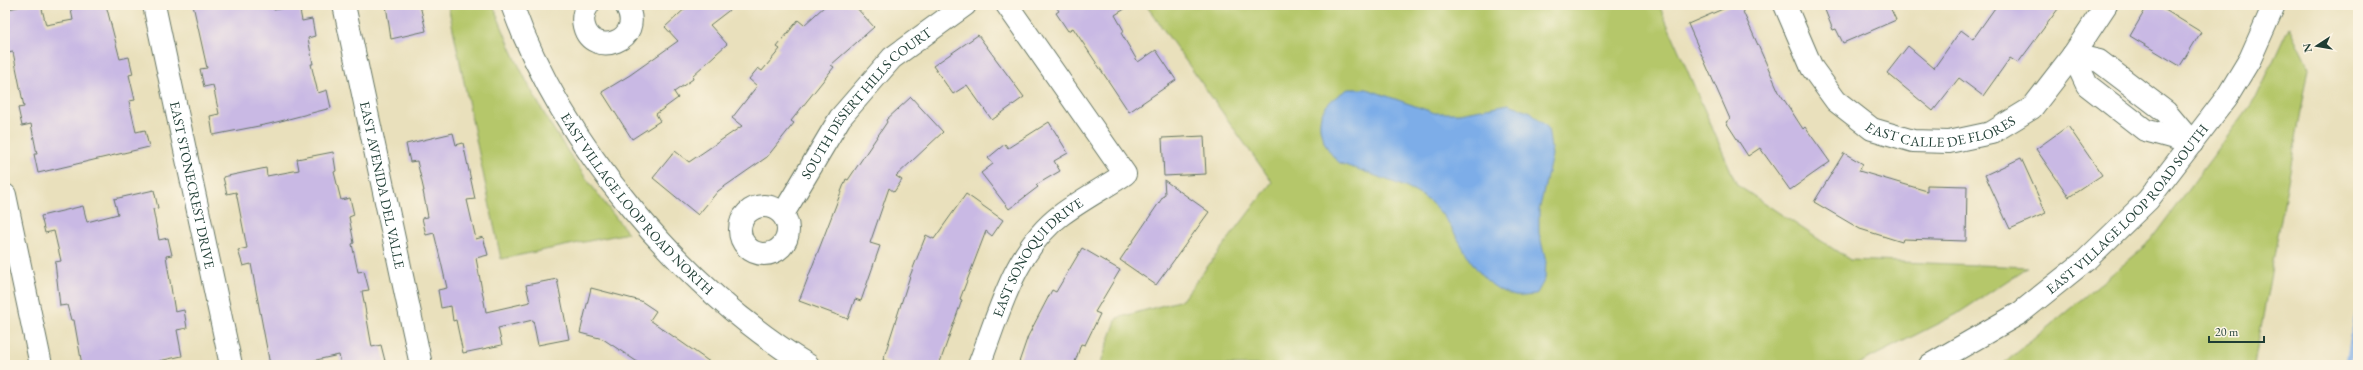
<svg xmlns="http://www.w3.org/2000/svg" width="2363" height="370" font-family="'EB Garamond',serif">
  <rect width="100%" height="100%" fill="#fcf5e5"/>
  <filter id="ink" filterUnits="userSpaceOnUse"><feTurbulence type="fractalNoise" baseFrequency=".025" numOctaves="2"/><feDisplacementMap in="SourceGraphic" scale="8" xChannelSelector="R" yChannelSelector="G"/><feConvolveMatrix kernelMatrix="1 2 1 2 8 2 1 2 1" color-interpolation-filters="sRGB"/></filter>
  <filter id="wash" filterUnits="userSpaceOnUse"><feTurbulence type="fractalNoise" baseFrequency=".012" numOctaves="4" result="noise"/><feDisplacementMap in="SourceGraphic" scale="16" xChannelSelector="R" yChannelSelector="G"/><feGaussianBlur stdDeviation="0.9" result="paint"/><feColorMatrix in="noise" values="0 0 0 0 0 0 0 0 0 0 0 0 0 0 0 0 0 1.4 0 .05"/><feComposite in="paint" operator="in"/></filter>
  <g filter="url(#wash)">
    <rect width="100%" height="100%" fill="#e9e0bc"/>
    <g fill="#b5c76b" stroke="#6a8250">
      <path d="M 448,5 L 493,5 C 501,25 509,45 518,64 C 547,125 585,180 628,233 L 501,259 Z"/>
      <polygon points="1146,5 1659,5 1737,185 1850,260 2028,267 1957,314 1856,365 1100,365 1117,318 1182,300 1272,182"/>
      <polygon points="2289,27 2309,68 2254,365 2002,365 2147,245 2256,98"/>
    </g>
    <path fill="#7dade8" stroke="#4e758e" d="M 1348,89 L 1367,89 L 1435,113 L 1459,113 L 1509,104 L 1531,112 L 1548,128 L 1552,155 L 1539,211 L 1539,233 L 1546,261 L 1545,279 L 1536,295 C 1529,295 1521,297 1515,296 C 1468,284 1462,228 1429,201 C 1410,186 1382,179 1360,170 C 1354,168 1346,166 1340,163 C 1333,158 1326,147 1323,139 C 1313,113 1328,101 1348,89 Z"/>
    <g fill="none" stroke-linecap="round" stroke-linejoin="round">
      <polyline stroke="#7dade8" stroke-width="5.5" points="2348,365 2358,310"/>
    </g>
    <g id="blocks">
      <g fill="#c9b9e4">
        <polygon points="25,5 41,5 46,25 73,20 70,5 106,5 120,59 129,57 133,74 129,75 135,100 129,101 136,132 145,130 149,147 38,173 34,154 37,154 31,124 22,126 18,108 24,107 13,52 7,53 5,45 5,10"/>
        <polygon points="193,5 272,5 274,10 299,5 302,21 312,19 315,36 308,38 313,64 311,64 318,93 327,90 331,108 269,124 213,135 210,116 219,114 213,85 204,87 200,69 207,68"/>
        <polygon points="386,5 420,5 426,31 391,39"/>
        <polygon points="689,5 736,5 710,25 727,44 692,76 693,79 674,92 678,98 656,114 660,121 632,139 602,92 630,75 678,41 665,27"/>
        <polygon points="826,5 854,5 874,27 831,65 834,67 791,121 794,123 767,157 718,191 698,215 653,178 675,151 689,162 742,126 732,118 757,86 749,79 758,68 762,71 780,49 777,47 798,20 804,25"/>
        <polygon points="1055,5 1131,5 1115,15 1124,31 1121,33 1138,62 1156,50 1176,80 1129,112 1073,28 1068,31 1056,13 1059,11"/>
        <polygon points="1732,5 1740,5 1779,92 1803,129 1805,127 1830,162 1790,190 1760,148 1748,156 1726,122 1730,119 1688,24"/>
        <polygon points="1823,5 1889,5 1896,20 1843,43 1836,29 1833,30"/>
        <polygon points="1997,5 2061,5 2018,63 2010,58 1983,96 1959,78 1933,111 1887,73 1908,46 1934,68 1961,30 1973,39"/>
        <polygon points="2148,5 2157,5 2201,32 2180,66 2130,36"/>
        <polygon points="978,35 1024,97 992,120 967,85 953,94 933,66"/>
        <polygon points="911,97 943,132 896,176 902,180 894,192 889,188 870,243 880,246 861,301 855,299 848,319 799,301 846,179 848,180 887,122 886,120"/>
        <polygon points="1049,122 1068,153 1054,161 1060,171 1036,185 1038,187 1009,209 981,173 993,164 988,158 1005,144 1008,148"/>
        <polygon points="2068,126 2102,175 2069,197 2036,149"/>
        <polygon points="453,133 456,145 463,143 475,199 467,200 476,239 483,237 488,255 476,258 486,312 530,302 526,285 557,279 569,339 538,345 533,320 498,328 502,345 463,353 456,320 453,321 451,306 441,308 438,290 447,288 441,262 434,233 426,235 422,218 428,217 423,191 424,191 417,161 410,162 406,144"/>
        <polygon points="1204,136 1206,174 1164,176 1162,138"/>
        <polygon points="333,152 336,171 334,172 341,200 350,198 354,215 349,217 354,243 352,244 358,272 364,271 369,290 362,291 372,347 381,345 385,361 369,365 341,365 339,355 307,362 307,365 270,365 251,264 243,266 238,250 247,248 236,192 227,194 223,177 266,168 267,176 299,170 297,159"/>
        <polygon points="1844,153 1863,164 1859,171 1927,191 1927,185 1967,186 1966,241 1903,239 1902,242 1860,229 1814,202"/>
        <polygon points="2021,158 2046,213 2010,229 1985,175"/>
        <polygon points="1164,180 1209,212 1156,285 1120,260 1165,194"/>
        <polygon points="154,190 158,208 153,209 159,240 168,238 172,255 166,256 175,312 184,310 187,328 177,330 182,356 159,361 160,365 82,365 74,320 71,320 67,305 60,306 55,262 61,261 54,231 45,233 41,216 83,206 87,222 118,214 114,199"/>
        <polygon points="966,194 1003,220 992,236 986,231 960,299 962,300 939,365 897,365 883,360 910,276 926,235 934,239"/>
        <polygon points="1082,248 1120,270 1095,312 1100,314 1085,345 1081,344 1074,365 1018,365 1028,336 1052,290 1056,292"/>
        <polygon points="591,288 641,301 656,311 650,320 714,365 642,365 603,339 580,333"/>
      </g>
    </g>
  </g>
  <g filter="url(#ink)">
    <use href="#blocks" fill-opacity="0" stroke="#667664" stroke-width="1"/>
    <g fill="none" stroke-linecap="round" stroke-linejoin="round">
      <g stroke="#667664" stroke-width="24">
        <g id="minor">
          <path id="s1" d="M 154,5 L 231,365"/>
          <path id="s2" d="M 344,5 L 421,365"/>
          <path id="s3" d="M 512,5 C 561,143 683,289 808,365"/>
          <path d="M 588,5 C 583,12 582,18 584,26 C 592,59 647,41 626,5"/>
          <path id="s4" d="M 1785,5 L 1812,68 L 1836,101 L 1872,129 L 1913,141 L 1949,142 L 1991,133 L 2032,108 L 2073,55 L 2106,5"/>
          <polyline points="2073,55 2087,85 2145,130 2192,143"/>
          <polyline points="2073,55 2099,61 2166,112 2192,143"/>
          <polyline points="5,195 41,365"/>
          <circle cx="764" cy="230" r="24"/>
          <path id="s5" d="M 783,214 L 840,118 L 892,58 L 965,5"/>
          <path id="s6" d="M 979,365 C 999,314 1014,250 1061,215 C 1081,200 1104,188 1125,174 L 1007,5"/>
          <path id="s7" d="M 1930,365 L 2020,313 L 2085,261 L 2148,200 L 2227,97 L 2250,59 L 2274,5"/>
        </g>
      </g>
      <use href="#minor" stroke="#fff" stroke-width="22"/>
    </g>
  </g>
  <g text-anchor="middle" dominant-baseline="central" stroke-width="3" stroke-linejoin="round" paint-order="stroke">
    <g font-size="14" fill="#1f3d34" stroke="#fcf5e5">
      <text stroke="none"><textPath href="#s5" startOffset="140">SOUTH DESERT HILLS COURT</textPath></text>
      <text stroke="none"><textPath href="#s4" startOffset="226">EAST CALLE DE FLORES</textPath></text>
      <text stroke="none"><textPath href="#s1" startOffset="184">EAST STONECREST DRIVE</textPath></text>
      <text stroke="none"><textPath href="#s2" startOffset="184">EAST AVENIDA DEL VALLE</textPath></text>
      <text stroke="none"><textPath href="#s3" startOffset="237">EAST VILLAGE LOOP ROAD NORTH</textPath></text>
      <text stroke="none"><textPath href="#s7" startOffset="254">EAST VILLAGE LOOP ROAD SOUTH</textPath></text>
      <text stroke="none"><textPath href="#s6" startOffset="125">EAST SONOQUI DRIVE</textPath></text>
    </g>
  </g>
  <rect width="2363" height="370" fill="none" stroke="#fcf5e5" stroke-width="20"/>
  <g transform="translate(2317 46) rotate(258)" stroke="#fcf5e5" stroke-width="3" paint-order="stroke">
  <path d="M0-3L7 15L0 10L-7 15Z" fill="#1f3d34"/>
  <text y="-6" font-size="11" font-weight="bold" text-anchor="middle" fill="#1f3d34">N</text>
  </g>
  <path d="M2209 336v6h55v-6" fill="none" stroke="#1f3d34" stroke-width="2"/>
  <text x="2215" y="336" font-size="12" fill="#1f3d34" stroke="#fcf5e5" stroke-width="3" paint-order="stroke">20 m</text>
</svg>
